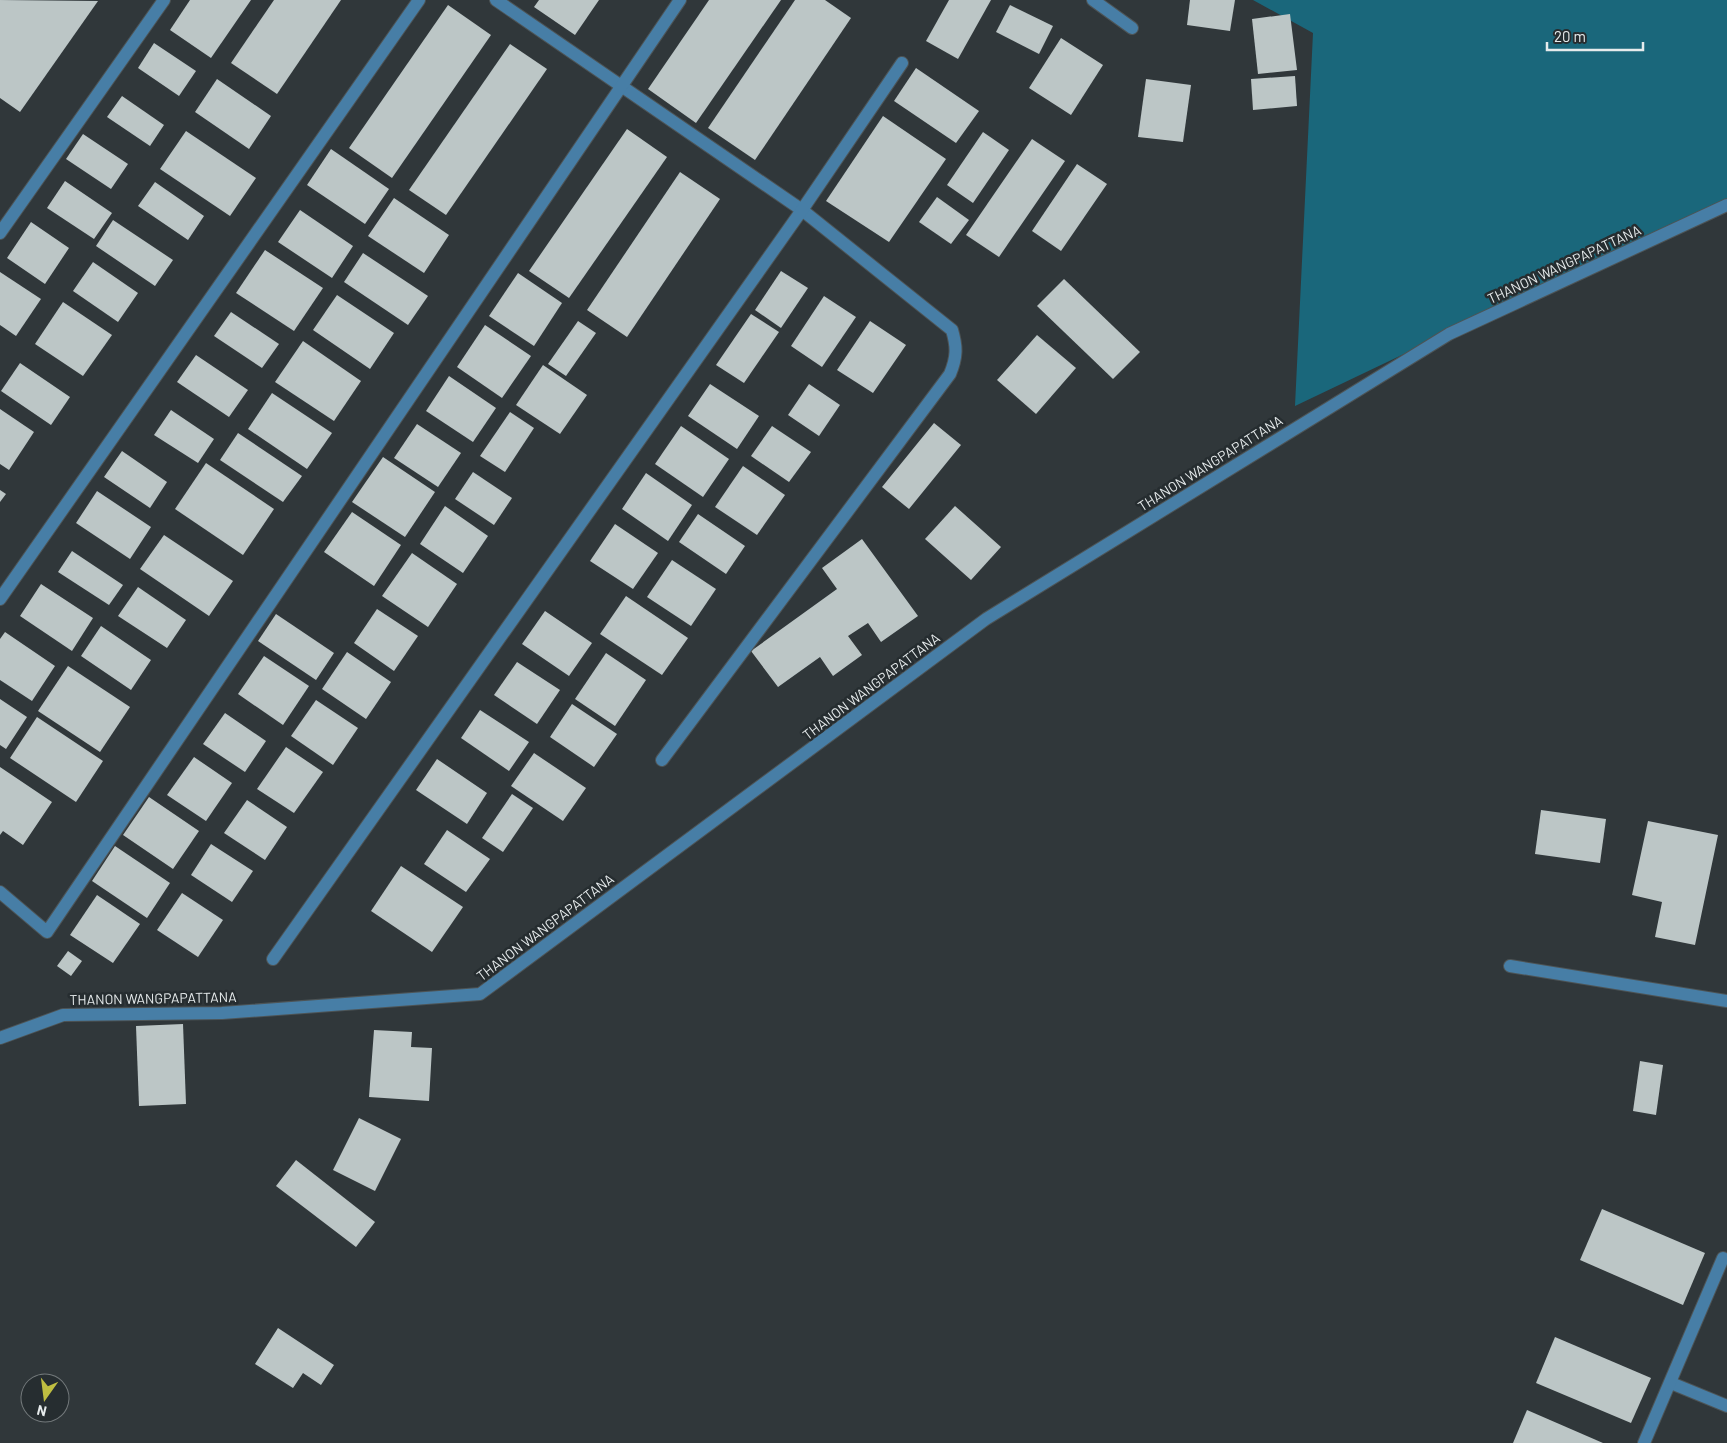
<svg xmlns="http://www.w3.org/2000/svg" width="1727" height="1443" font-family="Barlow,sans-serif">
  <rect width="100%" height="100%" fill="#30373a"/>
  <polygon fill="#1a677b" points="1253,0 1727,0 1727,200 1295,406 1313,33"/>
  <g fill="#bcc6c6">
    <polygon points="0,0 98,1 20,112 0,98"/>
    <polygon points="190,0 251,0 211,58 170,30"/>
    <polygon points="274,0 341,0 277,94 231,63"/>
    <polygon points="539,0 599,0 575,35 534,7"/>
    <polygon points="709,0 781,0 696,123 648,89"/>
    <polygon points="795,0 825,0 851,18 755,160 708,128"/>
    <polygon points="949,0 991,0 958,59 926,41"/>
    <polygon points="1190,0 1235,0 1230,31 1187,25"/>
    <polygon points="448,5 491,35 392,178 349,148"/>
    <polygon points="1010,5 1053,26 1039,54 996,32"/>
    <polygon points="1290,14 1297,70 1258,74 1252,19"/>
    <polygon points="1061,38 1103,65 1071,115 1029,88"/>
    <polygon points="154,43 196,71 179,96 138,68"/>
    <polygon points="510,44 547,69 446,215 409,190"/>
    <polygon points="916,68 979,111 956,143 894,101"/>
    <polygon points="1295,76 1297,106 1253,110 1251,79"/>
    <polygon points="217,79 271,116 249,149 195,112"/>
    <polygon points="1146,79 1191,85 1183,142 1138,137"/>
    <polygon points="122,96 164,125 150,146 107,117"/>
    <polygon points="883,116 946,159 889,242 826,201"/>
    <polygon points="627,129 667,157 569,298 529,271"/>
    <polygon points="186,131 256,178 230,216 160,169"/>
    <polygon points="983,132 1009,150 973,203 947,185"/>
    <polygon points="83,134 128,164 111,189 66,159"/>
    <polygon points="1032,139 1065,161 999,257 966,235"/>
    <polygon points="331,149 389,189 365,224 307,185"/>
    <polygon points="1077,164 1107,184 1061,251 1032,231"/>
    <polygon points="680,172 720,199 627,337 587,310"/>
    <polygon points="65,181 112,213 94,239 47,208"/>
    <polygon points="155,182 204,216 188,240 138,206"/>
    <polygon points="937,197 969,220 951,244 919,222"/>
    <polygon points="394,198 449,235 424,273 368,236"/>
    <polygon points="300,210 353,246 332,278 278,242"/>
    <polygon points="113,220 173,260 155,286 96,246"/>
    <polygon points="31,222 69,248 45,284 7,258"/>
    <polygon points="265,250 323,288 294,331 236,293"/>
    <polygon points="363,253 428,296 408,325 344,282"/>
    <polygon points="93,262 138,293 118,322 73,291"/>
    <polygon points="781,271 808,288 781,328 755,310"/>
    <polygon points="0,272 41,299 16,336 0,325"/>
    <polygon points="518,273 562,303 534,346 489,316"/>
    <polygon points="1064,279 1140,352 1113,379 1037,306"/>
    <polygon points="337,295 394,333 370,369 313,330"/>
    <polygon points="824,296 856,317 822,367 791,346"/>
    <polygon points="63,302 112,335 83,376 35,344"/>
    <polygon points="231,312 279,344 262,368 214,336"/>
    <polygon points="751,314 779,332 744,383 716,365"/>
    <polygon points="578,321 596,333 566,376 548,364"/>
    <polygon points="870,321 906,345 873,393 837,370"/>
    <polygon points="485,325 531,356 502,398 457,367"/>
    <polygon points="1037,335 1076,368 1036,414 997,380"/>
    <polygon points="303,341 361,381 334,421 275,382"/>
    <polygon points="196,355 248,390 229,417 177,382"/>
    <polygon points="20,363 70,397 51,425 1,391"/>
    <polygon points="543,365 587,395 560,434 516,405"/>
    <polygon points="449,376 496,408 473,442 426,411"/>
    <polygon points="710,384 759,416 737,449 688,416"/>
    <polygon points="809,384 840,405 819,436 788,415"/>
    <polygon points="272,393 332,433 307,469 248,429"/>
    <polygon points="0,409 34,432 9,470 0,464"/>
    <polygon points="171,410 214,439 198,463 154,435"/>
    <polygon points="510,412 534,428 505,472 480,456"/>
    <polygon points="934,423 961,445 909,509 882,487"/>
    <polygon points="417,424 461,453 438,487 394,458"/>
    <polygon points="681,426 729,459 703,497 655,464"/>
    <polygon points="772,426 811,452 789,482 751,456"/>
    <polygon points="238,433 302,476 283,502 220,460"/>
    <polygon points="122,451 167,482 150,508 104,477"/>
    <polygon points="383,457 435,492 405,537 352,502"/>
    <polygon points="206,463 274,509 243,555 175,509"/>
    <polygon points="743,466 785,495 757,535 715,507"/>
    <polygon points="473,472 512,498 494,525 455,499"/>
    <polygon points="646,473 692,505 668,541 622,509"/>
    <polygon points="0,490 6,494 0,502"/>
    <polygon points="97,491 151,527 130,559 76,523"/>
    <polygon points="445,506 488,536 463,573 420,544"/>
    <polygon points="955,506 1001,547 971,580 925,539"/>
    <polygon points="352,512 401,545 374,586 324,552"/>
    <polygon points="698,514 745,546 726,574 679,542"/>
    <polygon points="615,524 658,553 633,589 590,561"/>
    <polygon points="164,535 233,581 209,616 140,569"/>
    <polygon points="862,539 918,616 881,642 868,623 848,636 862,655 833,676 820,657 778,687 751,651 837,589 822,568"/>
    <polygon points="72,551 123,585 109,605 58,572"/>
    <polygon points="412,553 457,584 428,627 382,596"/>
    <polygon points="672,560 716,589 691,626 647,597"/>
    <polygon points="41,584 93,618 72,651 20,616"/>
    <polygon points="138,587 186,620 167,648 118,616"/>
    <polygon points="626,596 688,638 662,675 600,634"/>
    <polygon points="377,609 418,636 394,671 354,643"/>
    <polygon points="545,611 592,643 569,676 522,644"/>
    <polygon points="276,614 334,653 316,680 258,641"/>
    <polygon points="101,626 151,660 131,690 81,656"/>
    <polygon points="5,632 55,666 32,701 0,680 0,639"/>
    <polygon points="347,652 391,682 366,719 322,689"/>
    <polygon points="606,653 646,680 615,726 575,699"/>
    <polygon points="264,656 309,686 283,725 238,694"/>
    <polygon points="517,662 560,690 537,724 494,695"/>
    <polygon points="68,666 130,707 100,752 38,711"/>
    <polygon points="0,699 27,717 6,749 0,745"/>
    <polygon points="316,700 358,728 333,765 291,736"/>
    <polygon points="572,704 617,734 594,767 550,737"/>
    <polygon points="480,710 529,742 509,771 461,738"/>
    <polygon points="225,713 266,741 245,772 203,744"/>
    <polygon points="37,717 103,761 76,802 10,758"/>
    <polygon points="286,747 323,772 294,813 257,789"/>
    <polygon points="534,753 586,788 563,821 511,786"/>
    <polygon points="194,757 232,783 206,821 167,795"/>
    <polygon points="437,759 487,793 467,824 416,790"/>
    <polygon points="0,767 52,802 23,845 3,831 0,835"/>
    <polygon points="512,794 533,808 503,852 482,838"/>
    <polygon points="149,797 199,831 173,869 123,835"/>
    <polygon points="247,800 287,827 265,860 224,833"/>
    <polygon points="1541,810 1606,819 1600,863 1535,854"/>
    <polygon points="1648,821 1718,835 1695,945 1655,937 1662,902 1632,895"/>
    <polygon points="447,830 490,859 466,892 424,864"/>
    <polygon points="211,844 253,871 232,902 191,875"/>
    <polygon points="115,846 170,883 147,918 92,881"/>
    <polygon points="401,866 463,907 432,952 371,911"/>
    <polygon points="182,893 223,920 198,957 157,930"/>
    <polygon points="97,895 140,924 113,963 70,935"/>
    <polygon points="68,951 82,961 71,976 57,966"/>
    <polygon points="183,1024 186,1104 139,1106 136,1026"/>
    <polygon points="374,1030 412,1032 411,1047 432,1048 429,1101 369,1097"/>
    <polygon points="1640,1061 1663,1065 1656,1115 1633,1111"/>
    <polygon points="359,1118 401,1139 375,1191 333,1170"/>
    <polygon points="296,1160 375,1222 356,1247 276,1186"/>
    <polygon points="1602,1209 1705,1253 1683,1305 1580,1260"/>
    <polygon points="278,1328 334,1365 321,1385 303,1373 293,1388 255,1364"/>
    <polygon points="1555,1337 1651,1378 1631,1423 1536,1383"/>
    <polygon points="1527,1410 1603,1443 1513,1443"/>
  </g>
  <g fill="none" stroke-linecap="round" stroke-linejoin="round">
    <g stroke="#4d5456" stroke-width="14">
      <g id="minor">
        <path d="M 496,0 L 802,210 L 952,330 C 957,347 957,357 950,374 L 662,760"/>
        <polyline points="1093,0 1132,28"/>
        <polyline points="0,233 164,0"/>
        <polyline points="0,599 419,0"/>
        <polyline points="0,892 47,932 680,0"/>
        <polyline points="273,959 802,210 902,63"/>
        <polyline points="1510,966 1727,1001"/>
        <polyline points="0,1038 63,1015 222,1013 480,994 986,619 1449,334 1727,205"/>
        <polyline points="1671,1383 1727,1406"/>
        <polyline points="1644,1443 1723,1258"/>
      </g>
    </g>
    <use href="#minor" stroke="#477ea6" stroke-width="12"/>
  </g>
  <g text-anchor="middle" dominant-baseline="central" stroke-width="5" stroke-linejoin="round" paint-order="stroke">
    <g font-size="14" fill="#e6ebec" stroke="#262d30">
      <text transform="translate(1564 264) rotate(-25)">THANON WANGPAPATTANA</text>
      <text transform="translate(1210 463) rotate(-32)">THANON WANGPAPATTANA</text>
      <text transform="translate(871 686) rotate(-37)">THANON WANGPAPATTANA</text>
      <text transform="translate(545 927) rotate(-37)">THANON WANGPAPATTANA</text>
      <text transform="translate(153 998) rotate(-1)">THANON WANGPAPATTANA</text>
    </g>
  </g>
  <g transform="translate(45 1398) rotate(194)"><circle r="24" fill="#262d30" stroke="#73797b"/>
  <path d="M0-4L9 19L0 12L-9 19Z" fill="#bfbe41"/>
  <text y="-8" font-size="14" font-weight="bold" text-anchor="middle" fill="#e6ebec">N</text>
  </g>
  <path d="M1547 42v8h96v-8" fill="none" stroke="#e6ebec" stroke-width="2.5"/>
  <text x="1554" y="42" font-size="15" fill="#e6ebec" stroke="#262d30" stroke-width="4" paint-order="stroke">20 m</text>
</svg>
